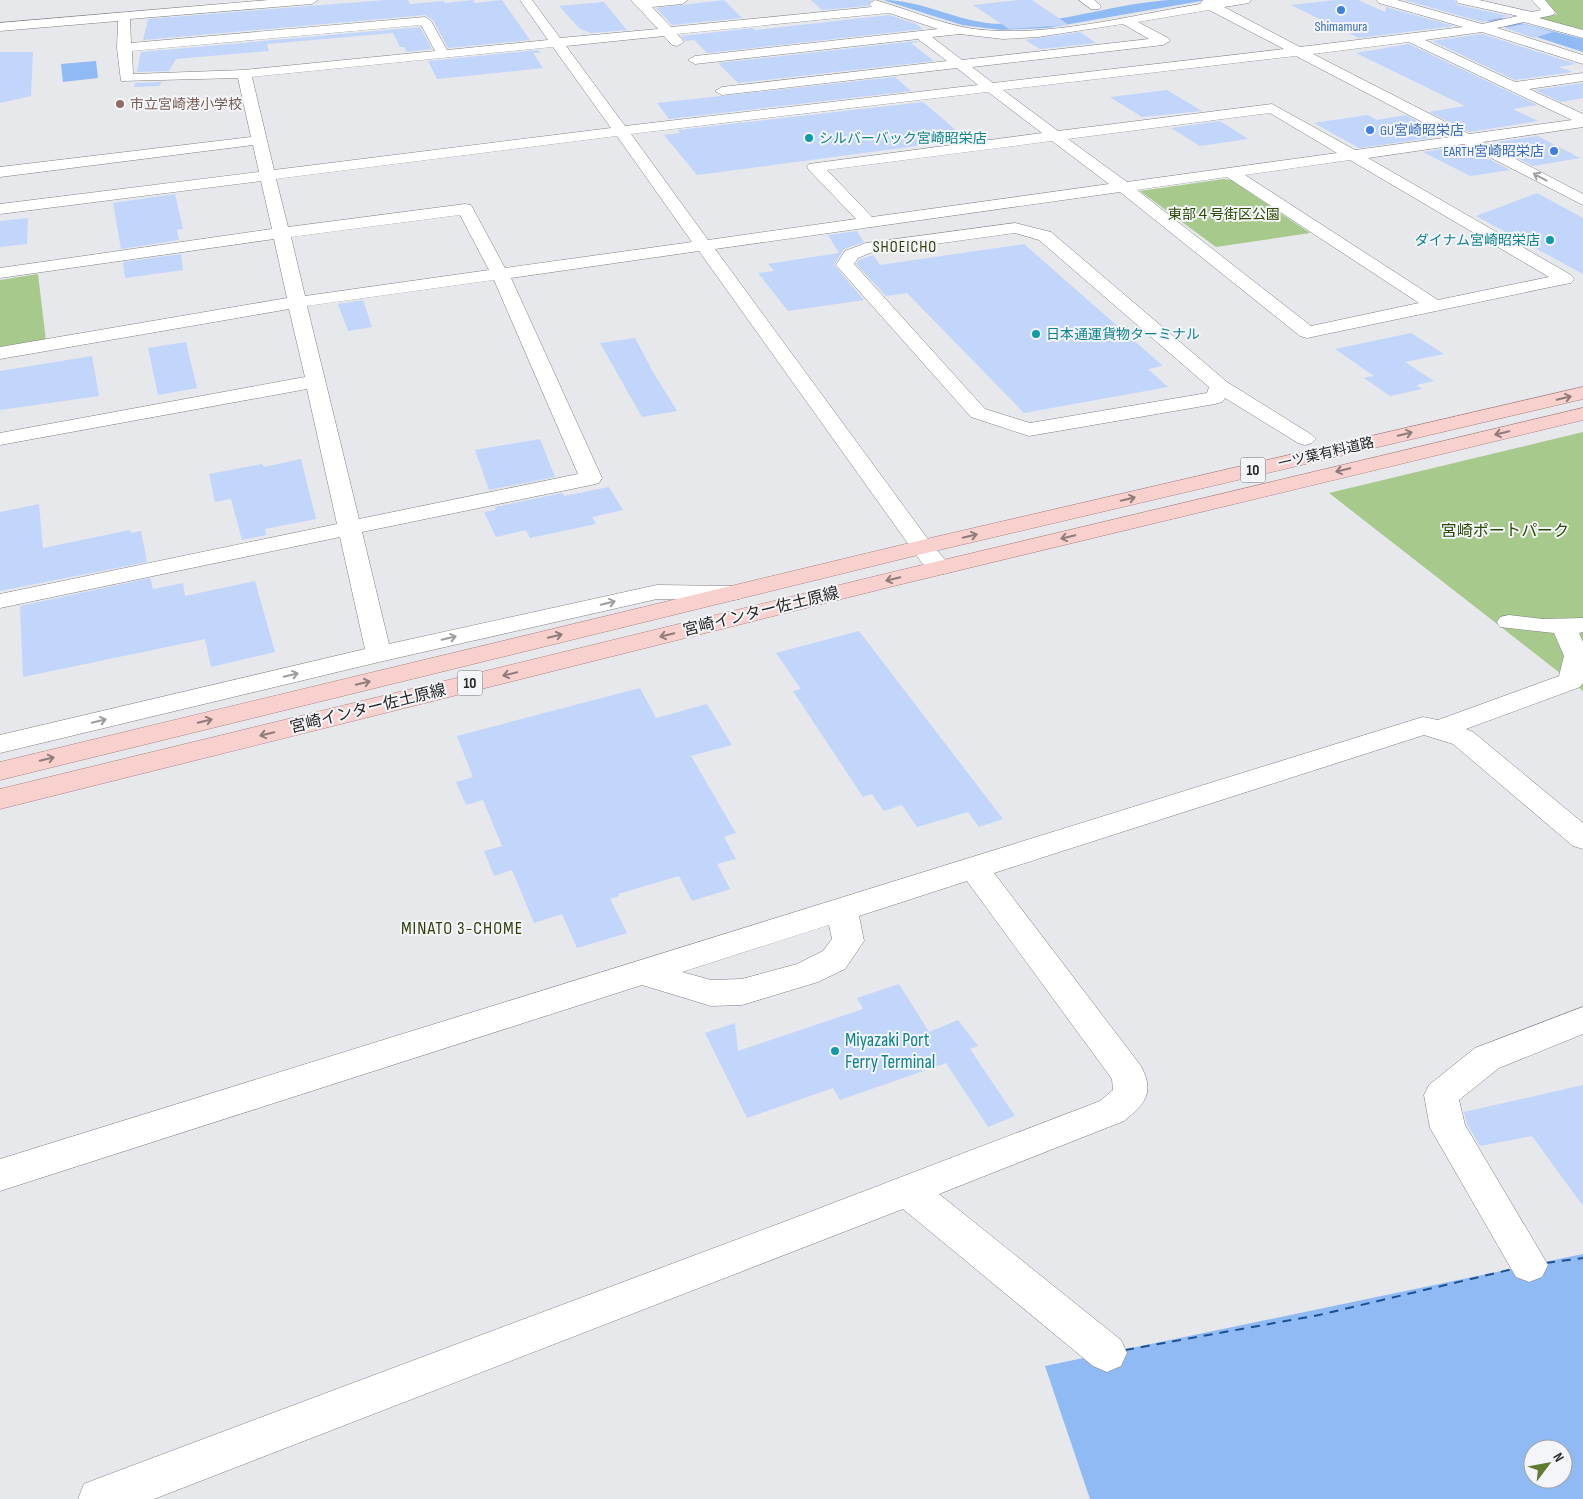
<svg xmlns="http://www.w3.org/2000/svg" width="1583" height="1499" font-family="'Sofia Sans Condensed','Noto Sans JP',sans-serif">
  <rect width="100%" height="100%" fill="#e6e8eb"/>
  <g fill="#a7c98b">
    <polygon points="1545,0 1583,0 1583,32 1536,19 1557,14"/>
    <polygon points="1224,179 1231,180 1310,233 1216,247 1140,191"/>
    <polygon points="38,274 46,341 0,348 0,280"/>
    <polygon points="1583,432 1583,691 1329,493"/>
  </g>
  <g fill="#90baf3" fill-rule="evenodd">
    <path d="M 883,0 C 924,0 961,24 1002,24 C 1059,24 1113,4 1169,0 C 1181,0 1194,0 1207,0 L 1047,28 L 1001,30 L 962,25 Z"/>
    <polygon points="1498,17 1583,39 1583,52 1484,20"/>
    <polygon points="96,61 98,78 63,82 61,64"/>
    <path d="M 1583,1254 L 1583,1499 L 1090,1499 L 1045,1366 ZM 1533,1449 L 1563,1449 L 1563,1479 L 1533,1479 Z"/>
  </g>
  <g fill="none" stroke-linecap="round" stroke-linejoin="round">
    <g stroke="#1b5194" stroke-width="2" stroke-dasharray="9 7" stroke-linecap="butt">
      <polyline points="1546,1263 1583,1258"/>
      <polyline points="1125,1350 1319,1315 1513,1269"/>
    </g>
  </g>
  <g fill="#c2d5fa">
    <polygon points="385,0 408,0 410,4 444,1 445,3 473,0 475,3 502,0 530,40 448,48 433,20 425,15 143,40 148,19"/>
    <polygon points="724,0 742,18 672,25 656,8"/>
    <polygon points="811,0 872,0 868,6 822,10"/>
    <polygon points="1019,0 1032,0 1069,25 1009,29 973,5"/>
    <polygon points="1336,0 1358,0 1385,12 1386,7 1454,26 1359,38 1291,5"/>
    <polygon points="1404,0 1454,0 1458,5 1509,16 1482,22"/>
    <polygon points="604,2 627,30 591,33 580,29 559,6"/>
    <polygon points="889,15 916,24 923,29 707,53 694,40 685,41 681,36 753,28 755,30"/>
    <polygon points="1524,24 1553,32 1534,38 1504,28"/>
    <polygon points="420,27 432,49 407,52 404,47 400,47 393,33 267,44 269,51 176,59 169,71 137,72 141,52"/>
    <polygon points="1080,32 1096,43 1040,49 1025,40"/>
    <polygon points="1482,34 1576,64 1559,67 1573,72 1515,80 1432,41"/>
    <polygon points="917,41 918,42 911,43 934,61 738,83 718,63"/>
    <polygon points="1409,44 1537,105 1513,109 1538,121 1469,132 1429,112 1465,106 1356,53"/>
    <polygon points="538,50 540,53 533,53 543,68 437,79 428,61"/>
    <polygon points="0,52 33,52 31,96 0,103"/>
    <polygon points="895,77 911,91 669,119 657,103"/>
    <polygon points="162,82 159,86 134,87 135,83"/>
    <polygon points="1583,83 1583,98 1561,102 1535,90"/>
    <polygon points="1167,90 1202,111 1142,117 1110,97"/>
    <polygon points="923,102 964,137 951,139 954,141 697,175 664,135 680,133 678,130"/>
    <polygon points="1368,115 1377,120 1406,115 1445,136 1359,148 1314,123"/>
    <polygon points="1220,121 1248,139 1200,146 1171,128"/>
    <polygon points="1538,136 1580,158 1533,166 1489,143"/>
    <polygon points="1464,146 1510,170 1470,176 1423,152"/>
    <polygon points="1537,193 1583,218 1583,274 1476,216"/>
    <polygon points="175,194 183,229 177,230 179,240 121,249 113,203"/>
    <polygon points="28,218 27,244 0,247 0,221"/>
    <polygon points="857,231 864,242 844,249 834,265 864,300 788,311 758,273 774,271 768,264 839,253 828,235"/>
    <polygon points="1024,244 1163,366 1148,369 1168,387 1024,413 907,293 886,296 856,264 859,260 873,255 880,265"/>
    <polygon points="181,254 183,270 125,278 123,262"/>
    <polygon points="363,300 372,327 348,331 338,304"/>
    <polygon points="1411,333 1444,354 1405,362 1434,381 1416,385 1422,389 1390,396 1364,378 1374,376 1335,349"/>
    <polygon points="635,338 653,372 677,411 642,417 600,343"/>
    <polygon points="186,342 197,388 158,395 148,348"/>
    <polygon points="92,356 99,396 0,410 0,371"/>
    <polygon points="540,439 555,477 489,490 475,450"/>
    <polygon points="301,459 316,519 265,529 266,535 242,540 231,499 215,502 209,474 262,464 264,467"/>
    <polygon points="609,487 623,510 592,517 596,524 530,538 526,530 496,537 484,512 496,510 495,507 562,493 564,496"/>
    <polygon points="39,504 43,548 130,530 131,533 141,531 147,562 0,591 0,512"/>
    <polygon points="150,578 153,589 183,583 185,596 255,581 275,652 211,667 205,639 23,677 20,606"/>
    <polygon points="859,631 1003,819 979,827 968,812 917,827 902,805 884,811 872,794 863,797 793,691 801,689 776,653"/>
    <polygon points="640,688 656,718 707,704 732,745 691,756 736,833 724,837 736,859 717,864 730,889 692,901 679,876 618,894 619,896 610,899 627,933 577,948 562,914 534,923 512,870 494,876 484,851 502,846 483,800 466,805 456,782 473,777 457,736"/>
    <polygon points="899,984 929,1032 958,1020 978,1046 970,1049 1015,1116 988,1127 946,1063 840,1100 833,1088 747,1118 705,1033 735,1023 738,1051 863,1009 857,998"/>
    <polygon points="1583,1085 1583,1206 1532,1136 1480,1146 1467,1124 1464,1112"/>
  </g>
  <g fill="none" stroke-linecap="round" stroke-linejoin="round">
    <g stroke="#7f8083" stroke-width="1">
      <g id="minor">
        <path d="M 269,0 L 318,0 L 312,4 L 130,19 L 131,43 L 425,17 L 431,21 L 447,50 L 548,40 L 520,0 L 532,0 L 560,38 L 658,29 L 631,0 L 688,0 L 682,4 L 652,7 L 671,27 L 872,7 L 869,4 L 875,0 C 908,9 940,24 974,29 C 1046,38 1128,16 1200,4 L 1203,0 L 1251,0 L 1249,3 L 1224,7 L 1300,47 L 1463,27 L 1379,3 L 1377,0 L 1397,0 L 1482,24 L 1518,16 L 1458,3 L 1456,0 L 1479,0 L 1532,12 L 1541,10 L 1532,0 L 1545,0 L 1555,12 L 1553,15 L 1539,18 L 1583,30 L 1583,38 L 1524,22 L 1497,28 L 1583,55 L 1583,64 L 1482,32 L 1425,40 L 1515,82 L 1583,73 L 1583,81 L 1529,89 L 1583,114 L 1583,127 L 1483,142 L 1583,194 L 1583,205 L 1464,144 L 1368,158 L 1571,275 L 1574,279 L 1571,283 L 1565,284 L 1307,338 L 1300,336 L 1120,192 L 715,249 L 930,542 L 952,568 L 948,573 C 930,578 924,565 914,552 L 699,251 L 511,278 L 602,478 L 599,483 L 591,485 L 362,532 L 389,644 L 657,585 L 734,586 L 743,588 L 746,593 L 743,598 L 734,600 L 657,599 L 379,662 L 0,753 L 0,735 L 365,649 L 340,537 L 0,608 L 0,594 L 337,524 L 307,389 L 0,445 L 0,433 L 305,377 L 289,309 L 0,359 L 0,347 L 287,298 L 274,239 L 0,278 L 0,268 L 272,229 L 261,181 L 0,214 L 0,204 L 259,172 L 253,145 L 0,177 L 0,167 L 251,137 L 238,78 L 121,81 L 117,48 L 118,21 L 0,31 L 0,23 ZM 1209,10 L 1284,49 L 993,83 L 972,67 L 1163,45 L 1170,41 L 1168,38 L 1138,22 ZM 889,13 L 938,29 L 695,56 L 688,60 L 695,64 L 918,39 L 947,61 L 722,87 L 715,91 L 722,95 L 957,68 L 978,85 L 625,126 L 566,46 L 664,36 L 672,45 L 677,46 L 684,42 L 677,34 ZM 1123,24 L 1149,39 L 962,60 L 932,37 L 960,34 L 1003,39 L 1038,37 ZM 421,25 L 435,51 L 244,70 L 133,74 L 132,51 ZM 1409,42 L 1572,120 L 1469,134 L 1313,54 ZM 553,47 L 611,128 L 274,170 L 252,77 ZM 1296,56 L 1451,137 L 1355,150 L 1272,104 L 1058,131 L 1003,90 ZM 988,92 L 1042,133 L 809,164 L 807,167 L 809,170 L 856,219 L 708,240 L 631,134 ZM 1270,113 L 1337,153 L 1127,182 L 1068,139 ZM 617,136 L 692,242 L 505,268 L 471,205 L 465,204 L 288,227 L 276,179 ZM 1052,141 L 1109,184 L 872,217 L 827,170 ZM 1350,160 L 1549,277 L 1438,300 L 1245,175 ZM 1227,177 L 1419,303 L 1311,326 L 1137,190 ZM 460,215 L 489,270 L 305,296 L 291,237 ZM 494,280 L 578,474 L 359,519 L 307,306 Z"/>
        <polygon points="1079,0 1094,0 1101,6 1099,9 1091,9"/>
        <path d="M 1015,223 L 1051,232 L 1227,382 L 1312,435 L 1316,439 L 1312,443 L 1305,445 L 1298,443 L 1225,398 L 1222,402 L 1215,404 L 1029,436 L 971,417 L 836,265 L 845,251 L 866,243 ZM 1015,233 L 1039,240 L 1209,387 L 1207,393 L 1030,423 L 985,409 L 854,264 L 858,258 L 870,253 Z"/>
        <path d="M 1509,615 L 1543,619 L 1583,618 L 1583,632 L 1579,633 L 1583,642 L 1583,683 L 1580,687 L 1466,729 L 1473,732 L 1583,823 L 1583,849 L 1573,846 L 1453,744 L 1424,735 L 994,873 L 1141,1066 C 1155,1093 1145,1104 1124,1121 L 939,1194 L 1121,1340 L 1127,1353 L 1121,1366 L 1107,1372 L 1093,1366 L 903,1209 L 154,1499 L 78,1499 L 84,1484 L 99,1478 L 781,1223 L 1100,1101 L 1113,1090 L 1112,1079 L 967,881 L 859,916 L 864,941 L 845,969 L 818,982 L 742,1005 L 711,1006 L 642,985 L 0,1191 L 0,1159 L 1413,720 L 1423,717 L 1438,720 L 1559,676 L 1564,656 L 1554,633 L 1500,627 L 1497,622 L 1500,617 ZM 829,925 L 832,939 L 823,951 L 797,964 L 742,979 L 711,980 L 682,972 Z"/>
        <polygon points="1583,1007 1583,1034 1499,1068 1459,1100 1465,1125 1548,1265 1542,1277 1529,1282 1516,1277 1436,1138 1430,1128 1424,1095 1429,1085 1475,1048"/>
      </g>
    </g>
    <g stroke="#ac817f" stroke-width="1">
      <g id="major">
        <polygon points="1583,387 1583,399 922,554 0,780 0,762 922,540"/>
        <polygon points="1583,408 1583,420 898,585 0,809 0,789 897,571"/>
      </g>
    </g>
    <use href="#minor" fill="#fff" fill-rule="evenodd"/>
    <use href="#major" fill="#f8d1ce" fill-rule="evenodd"/>
  </g>
  <defs><path id="oneway-shaft" d="M-6 0H5M1.5-3L5.5 0L1.5 3" fill="none" stroke-width="1.6" stroke-linecap="round" stroke-linejoin="round" transform="scale(1.25)"/></defs>
  <g stroke="#9d9d9e">
    <use href="#oneway-shaft" transform="translate(1540 177) rotate(-152)"/>
    <use href="#oneway-shaft" transform="translate(608 603) rotate(-13)"/>
    <use href="#oneway-shaft" transform="translate(449 638) rotate(-13)"/>
    <use href="#oneway-shaft" transform="translate(291 675) rotate(-13)"/>
    <use href="#oneway-shaft" transform="translate(99 721) rotate(-13)"/>
  </g>
  <g stroke="#8f7c7a">
    <use href="#oneway-shaft" transform="translate(1564 398) rotate(-13)"/>
    <use href="#oneway-shaft" transform="translate(1502 433) rotate(167)"/>
    <use href="#oneway-shaft" transform="translate(1405 434) rotate(-13)"/>
    <use href="#oneway-shaft" transform="translate(1343 470) rotate(167)"/>
    <use href="#oneway-shaft" transform="translate(1128 499) rotate(-13)"/>
    <use href="#oneway-shaft" transform="translate(970 536) rotate(-13)"/>
    <use href="#oneway-shaft" transform="translate(1068 537) rotate(166)"/>
    <use href="#oneway-shaft" transform="translate(893 579) rotate(166)"/>
    <use href="#oneway-shaft" transform="translate(667 635) rotate(166)"/>
    <use href="#oneway-shaft" transform="translate(555 636) rotate(-14)"/>
    <use href="#oneway-shaft" transform="translate(510 674) rotate(166)"/>
    <use href="#oneway-shaft" transform="translate(363 683) rotate(-14)"/>
    <use href="#oneway-shaft" transform="translate(205 721) rotate(-14)"/>
    <use href="#oneway-shaft" transform="translate(267 734) rotate(166)"/>
    <use href="#oneway-shaft" transform="translate(47 759) rotate(-14)"/>
  </g>
  <g fill="#3f7fe0" stroke="#f4f5f8" stroke-width="2">
    <circle cx="1341" cy="10" r="5"/>
    <circle cx="1370" cy="130" r="5"/>
    <circle cx="1554" cy="151" r="5"/>
  </g>
  <circle fill="#8d6e63" stroke="#f4f5f8" stroke-width="2" cx="120" cy="104" r="5"/>
  <g fill="#0f9aa8" stroke="#f4f5f8" stroke-width="2">
    <circle cx="809" cy="138" r="5"/>
    <circle cx="1550" cy="240" r="5"/>
    <circle cx="1036" cy="334" r="5"/>
    <circle cx="835" cy="1051" r="5"/>
  </g>
  <g text-anchor="middle" dominant-baseline="central" stroke-width="4" stroke-linejoin="round" paint-order="stroke">
    <g font-size="14" fill="#366cbe" stroke="#f4f5f8">
      <text x="1341" y="26">Shimamura</text>
      <text x="1380" y="130" text-anchor="start">GU宮崎昭栄店</text>
      <text x="1544" y="151" text-anchor="end">EARTH宮崎昭栄店</text>
    </g>
    <g font-size="14" fill="#785e54" stroke="#f4f5f8" text-anchor="start">
      <text x="130" y="104">市立宮崎港小学校</text>
    </g>
    <g font-size="14" fill="#0d838f" stroke="#f4f5f8" text-anchor="start">
      <text x="819" y="138">シルバーバック宮崎昭栄店</text>
      <text x="1540" y="240" text-anchor="end">ダイナム宮崎昭栄店</text>
      <text x="1046" y="334">日本通運貨物ターミナル</text>
    </g>
    <g font-size="14" fill="#2d4b05" stroke="#f4f5f8">
      <text x="1224" y="214">東部４号街区公園</text>
    </g>
    <g font-size="14" fill="#262627" stroke="#f4f5f8">
      <text transform="translate(1326 453) rotate(-13)">一ツ葉有料道路</text>
    </g>
    <g fill="#f4f5f8" stroke="#646466" stroke-width="1">
      <rect x="1240.5" y="457.5" width="25" height="25" rx="4"/>
      <rect x="457.5" y="670.5" width="25" height="25" rx="4"/>
    </g>
    <g font-size="15" font-weight="bold" fill="#262627">
      <text x="1253" y="470">10</text>
      <text x="470" y="683">10</text>
    </g>
    <g font-size="16" letter-spacing="1" fill="#2c3f08" stroke="#f4f5f8">
      <text x="905" y="247">SHOEICHO</text>
    </g>
    <g font-size="16" fill="#2d4b05" stroke="#f4f5f8">
      <text x="1505" y="531">宮崎ポートパーク</text>
    </g>
    <g font-size="16" fill="#262627" stroke="#f4f5f8">
      <text transform="translate(761 612) rotate(-14)">宮崎インター佐土原線</text>
      <text transform="translate(368 709) rotate(-14)">宮崎インター佐土原線</text>
    </g>
    <g font-size="18" letter-spacing="1" fill="#2c3f08" stroke="#f4f5f8">
      <text x="462" y="928">MINATO 3-CHOME</text>
    </g>
    <g font-size="19" fill="#0d838f" stroke="#f4f5f8" text-anchor="start">
      <text x="845" y="1040">Miyazaki Port<tspan x="845" dy="22">Ferry Terminal</tspan></text>
    </g>
  </g>
  <g transform="translate(1548 1464) rotate(58)"><circle r="24" fill="#f4f5f8" stroke="#a2a2a4"/>
  <path d="M0-4L9 19L0 12L-9 19Z" fill="#5e7b30"/>
  <text y="-8" font-size="14" font-weight="bold" text-anchor="middle" fill="#262627">N</text>
  </g>
</svg>
